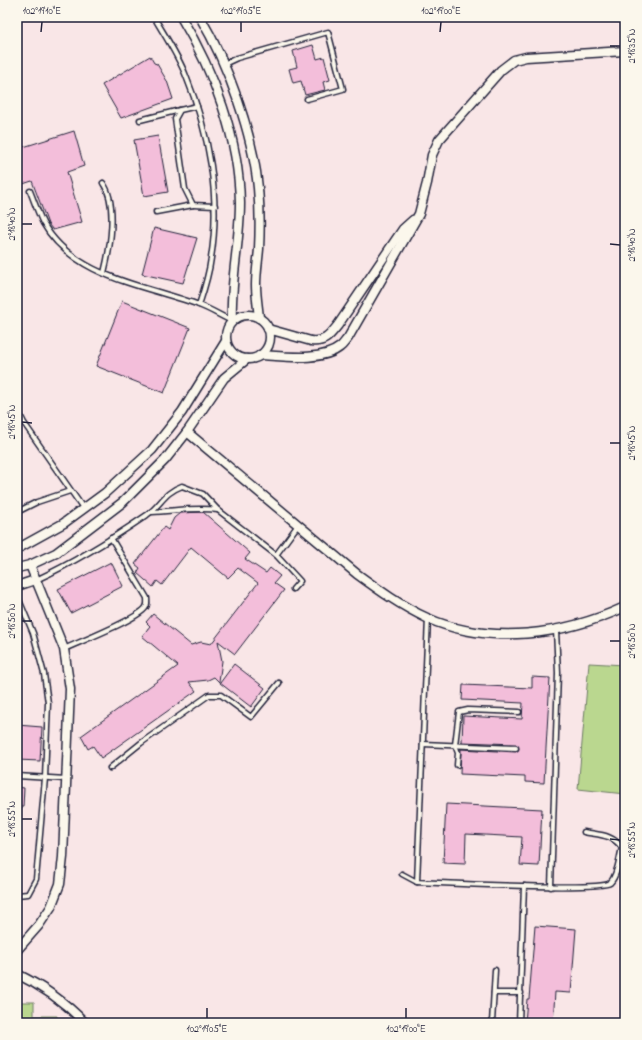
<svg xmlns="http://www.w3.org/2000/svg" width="642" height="1040" font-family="'Indie Flower',sans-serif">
  <rect width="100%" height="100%" fill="#fbf7ec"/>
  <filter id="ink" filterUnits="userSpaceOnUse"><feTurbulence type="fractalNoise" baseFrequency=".025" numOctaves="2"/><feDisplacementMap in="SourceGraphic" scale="8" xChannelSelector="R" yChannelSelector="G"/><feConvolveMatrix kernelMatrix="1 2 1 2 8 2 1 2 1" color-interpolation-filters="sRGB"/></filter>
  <g filter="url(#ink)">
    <rect fill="#f9e6e7" x="17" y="17" width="608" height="1006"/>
    <g fill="#bad78f" stroke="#6e7c65">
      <polygon points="589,663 625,665 625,794 578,789"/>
      <polygon points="17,1002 34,1002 34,1016 57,1016 57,1023 17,1023"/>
    </g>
    <g fill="#f3beda" stroke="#22223b">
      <polygon points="313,45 317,59 324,57 330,80 323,82 325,90 305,95 301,81 293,83 289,69 297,67 293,51"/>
      <polygon points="150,56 154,63 157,64 167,81 173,99 121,118 102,85"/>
      <polygon points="74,131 84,166 67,172 82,222 53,230 48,224 32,181 17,186 17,149"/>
      <polygon points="158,136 168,192 144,196 134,140"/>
      <polygon points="154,228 197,238 183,283 142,274"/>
      <polygon points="122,301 190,328 164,393 96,366"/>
      <polygon points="203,512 250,553 245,559 266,573 270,568 280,576 274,583 284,590 235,654 218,641 222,661 219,682 214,677 208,680 189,682 196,691 101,758 93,746 88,749 81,736 178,666 142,636 150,626 146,622 153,614 191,645 201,642 211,644 258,583 238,568 228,578 191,547 162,585 157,581 153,587 137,573 140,568 135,564 164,527 168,530 174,518 180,513"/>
      <polygon points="111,562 123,586 71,613 58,589"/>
      <polygon points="234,664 265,688 251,707 220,683"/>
      <polygon points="532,677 550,678 544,783 525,782 525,777 460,774 461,749 516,752 519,749 516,744 462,742 463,716 522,719 523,703 462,700 463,685 532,688"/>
      <polygon points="17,725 42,727 40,761 17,760"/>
      <polygon points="17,787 24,788 23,807 17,807"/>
      <polygon points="446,804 542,809 539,866 520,865 522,837 466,834 465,864 443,863"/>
      <polygon points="535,926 576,929 571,993 555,992 553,1023 525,1023 527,999 529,999"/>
    </g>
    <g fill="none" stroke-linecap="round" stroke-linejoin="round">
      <g stroke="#22223b" stroke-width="7">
        <g id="lane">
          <path d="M 154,17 C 165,36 178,55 186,76 C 209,132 221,197 211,258 C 209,274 204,290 199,305"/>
          <polyline points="224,64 237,58 328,32 343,89 307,99"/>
          <polyline points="197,106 180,110 175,119 185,189 193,205 215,206"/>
          <polyline points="140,120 180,110"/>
          <path d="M 103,183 C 118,204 110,249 104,273"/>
          <path d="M 30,191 C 34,201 38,213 43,223 C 74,278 145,285 199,305 C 210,309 221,316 232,321"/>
          <polyline points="156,212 193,205"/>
          <polyline points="17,409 24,423 83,508"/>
          <polyline points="17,512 37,502 70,491"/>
          <path d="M 152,512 C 175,511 195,507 218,510"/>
          <polyline points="276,555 298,525"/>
          <path d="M 36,580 C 75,562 112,539 147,515 C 162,504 163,493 182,486 L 203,494 L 218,510 L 276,555 L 300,581 L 293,589"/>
          <polyline points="17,595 33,633 44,674 48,703 45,778 36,879 28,894 17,895"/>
          <path d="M 428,618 L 417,882 C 441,883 600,891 610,883 C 618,875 619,858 622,848 C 613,834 598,835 584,832"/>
          <path d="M 64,649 C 79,642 139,619 146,607 C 148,604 147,601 147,598 L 111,538"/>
          <polyline points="423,744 516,748"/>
          <polyline points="457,765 458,753 455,745 459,712 468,710 519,712"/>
          <polyline points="110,768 141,743 209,695 221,695 251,717 279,683"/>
          <polyline points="17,776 66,779"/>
          <polyline points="402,874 417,882"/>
          <polyline points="551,887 558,673 556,630"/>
          <polyline points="494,993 521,993"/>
          <polyline points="492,1023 495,970"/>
          <polyline points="519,1023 524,886"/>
        </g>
      </g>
      <g stroke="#22223b" stroke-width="11">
        <g id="street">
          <path d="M 181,17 C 214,72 239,138 240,203 C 240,243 230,281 232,321"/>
          <path d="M 200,17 C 228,64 253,134 258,188 C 260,208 260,229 259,249 C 258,261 256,273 256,285 C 256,296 258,307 259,318"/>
          <circle cx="248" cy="337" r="22"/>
          <path d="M 268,329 L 311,341 C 325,343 330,335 338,325 L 403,229 L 413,220"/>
          <path d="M 260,355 C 282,356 322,362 340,347 C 343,345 345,341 348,338 L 419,214 L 427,183 L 432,155 L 439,140 L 501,70 L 514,60 L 526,57 L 625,51"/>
          <path d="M 187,432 L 357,574 C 379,590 401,606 427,618 C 490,646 564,635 625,607"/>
          <polyline points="17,549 64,523 105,493 152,450 182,412 226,341"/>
          <polyline points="17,568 30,565 56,553 123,502 165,460 187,432 224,378 247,359"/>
          <polyline points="17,586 35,580"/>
          <polyline points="17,950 39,925 51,907 60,884 63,857 70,689 64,649 30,565"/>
          <path d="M 17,974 C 42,986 66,1003 85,1023"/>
        </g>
      </g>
      <use href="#lane" stroke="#fbf7ec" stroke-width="4"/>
      <use href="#street" stroke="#fbf7ec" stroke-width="8"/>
    </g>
  </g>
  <path fill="none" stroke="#22223b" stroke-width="1.5" d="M 41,32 L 42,22M 241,32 L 241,22M 440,32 L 441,22M 610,46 L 620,46M 22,224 L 32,224M 610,244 L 620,245M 22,422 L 32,423M 610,443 L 620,443M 22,621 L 32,621M 610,641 L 620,641M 22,819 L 32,819M 610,839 L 620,840M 207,1018 L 207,1008M 406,1018 L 406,1008"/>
  <rect width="642" height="1040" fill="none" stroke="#fbf7ec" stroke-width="44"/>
  <rect x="22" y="22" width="598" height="996" fill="none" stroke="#22223b" stroke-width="1.5"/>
  <g font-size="10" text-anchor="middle" fill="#22223b">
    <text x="42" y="14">102°19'10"E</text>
    <text x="241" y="14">102°19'05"E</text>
    <text x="441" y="14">102°19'00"E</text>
    <text transform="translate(631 46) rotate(-90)" y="4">2°18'35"N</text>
    <text transform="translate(11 224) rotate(-90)" y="4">2°18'40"N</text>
    <text transform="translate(631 245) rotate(-90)" y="4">2°18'40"N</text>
    <text transform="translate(11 422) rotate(-90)" y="4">2°18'45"N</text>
    <text transform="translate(631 443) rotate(-90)" y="4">2°18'45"N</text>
    <text transform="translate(11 621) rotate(-90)" y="4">2°18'50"N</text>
    <text transform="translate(631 641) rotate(-90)" y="4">2°18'50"N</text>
    <text transform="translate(11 819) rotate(-90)" y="4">2°18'55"N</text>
    <text transform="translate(631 840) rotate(-90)" y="4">2°18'55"N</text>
    <text x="207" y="1032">102°19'05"E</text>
    <text x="406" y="1032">102°19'00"E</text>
  </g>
</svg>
